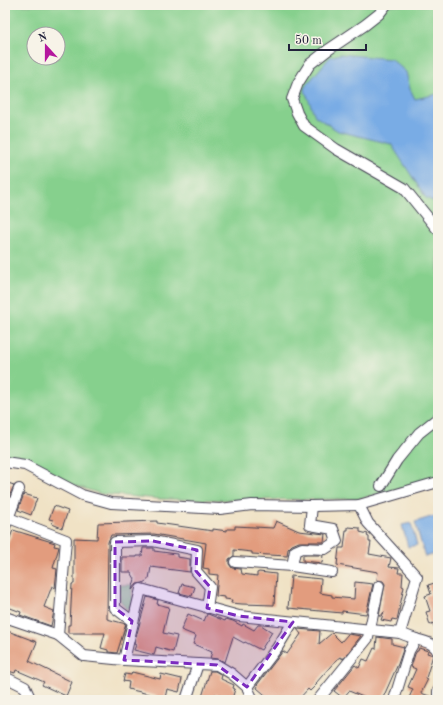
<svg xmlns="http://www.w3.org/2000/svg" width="443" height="705" font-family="'Old Standard TT',serif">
  <rect width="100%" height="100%" fill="#f7f3e8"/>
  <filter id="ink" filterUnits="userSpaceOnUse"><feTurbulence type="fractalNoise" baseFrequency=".025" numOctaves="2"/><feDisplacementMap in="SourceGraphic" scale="8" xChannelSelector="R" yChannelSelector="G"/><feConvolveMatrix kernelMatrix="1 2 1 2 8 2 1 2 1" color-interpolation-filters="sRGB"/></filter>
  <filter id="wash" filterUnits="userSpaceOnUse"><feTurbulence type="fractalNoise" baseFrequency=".012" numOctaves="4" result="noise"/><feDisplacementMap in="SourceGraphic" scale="16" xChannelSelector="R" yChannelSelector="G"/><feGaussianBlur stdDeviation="0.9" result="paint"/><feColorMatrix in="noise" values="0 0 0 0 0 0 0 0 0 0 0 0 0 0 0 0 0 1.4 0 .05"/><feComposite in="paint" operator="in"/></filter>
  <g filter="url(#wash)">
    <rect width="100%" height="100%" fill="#f0e2c5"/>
    <g fill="#86d08d" stroke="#547964" fill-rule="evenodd">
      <path d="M 5,5 L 438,5 L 438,477 L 419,484 L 358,499 L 234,500 L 160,499 L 101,494 L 73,485 L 29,459 L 5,454 ZM 34,34 L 58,34 L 58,58 L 34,58 Z"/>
      <polygon points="120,585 132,585 132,596 134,599 133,606 126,609 120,600"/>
    </g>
    <g fill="#79ace5" stroke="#4e6790">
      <polygon points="340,54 391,59 406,72 410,89 415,99 438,94 438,201 435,202 426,198 391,144 338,131 315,116 304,88 330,57"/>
      <polygon points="434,516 438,529 438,553 425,557 415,522"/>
      <polygon points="411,523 417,545 408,547 402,525"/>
    </g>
    <g id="blocks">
      <g fill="#e29c7e">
        <polygon points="5,482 14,485 5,507"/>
        <polygon points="24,494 37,498 31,515 18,510"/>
        <polygon points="54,506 68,511 62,528 52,524 53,520 49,519"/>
        <polygon points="157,521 157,523 213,531 213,529 227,531 227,529 235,529 235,526 273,528 276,521 299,531 325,534 324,542 299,542 292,545 288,549 287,556 252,554 252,552 234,550 234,556 229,559 229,564 232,568 241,569 242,574 257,576 257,573 259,572 276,574 274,605 242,604 231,603 232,600 225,599 225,597 216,596 218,575 209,574 209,569 203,568 206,543 154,534 111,535 108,542 107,619 126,624 117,653 108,652 108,650 101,648 105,633 68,633 68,625 70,625 72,584 74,584 74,538 97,539 98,523"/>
        <polygon points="348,527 360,528 360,532 368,534 367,536 369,537 369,542 371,542 369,554 391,558 389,567 399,568 398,573 403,573 402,586 404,587 397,620 392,619 391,622 381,620 384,612 381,616 379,616 385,584 383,581 377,580 378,572 337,565 339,548 344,548 346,530 348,530"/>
        <polygon points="13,530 55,543 54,546 59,547 53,568 57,569 55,588 52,586 44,607 54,611 51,626 20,615 21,612 5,606 5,551"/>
        <polygon points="143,548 154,548 154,551 177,554 177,557 190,559 190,572 151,567 149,579 143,583 137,584 132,590 135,579 131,572 122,572 122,557 137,557 137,556 142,556"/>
        <polygon points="303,555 323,555 322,563 303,561"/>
        <polygon points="291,576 321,579 320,593 332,595 332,597 354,599 355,582 373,584 366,614 342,611 342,613 288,608"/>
        <polygon points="438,582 438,632 436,632 433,623 430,625 426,612 430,611 425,596 431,594 428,585"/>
        <polygon points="182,584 195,587 192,596 179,593"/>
        <polygon points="147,597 158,600 157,604 169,607 163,633 177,636 173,652 156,647 154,655 134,650 136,645 134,644"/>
        <polygon points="188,614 204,621 207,614 208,614 225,621 226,619 233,621 242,626 243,624 254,630 258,625 261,625 272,632 261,650 245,642 244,643 233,637 225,662 218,659 210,658 212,652 193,644 196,636 181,630"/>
        <polygon points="297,629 320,631 319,644 332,633 341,642 348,634 361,636 343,659 340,657 336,660 316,683 317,684 310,691 308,689 298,700 271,700 257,688 258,686 257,685 283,651 287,654 301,634"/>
        <polygon points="5,630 37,642 29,661 72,682 66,696 42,685 44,682 16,670 15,673 5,670"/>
        <polygon points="377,637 392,639 392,644 404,647 398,664 382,700 370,700 349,691 343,698 334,691 355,665 359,668 363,659 368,661 374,648 376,649"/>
        <polygon points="419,648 428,651 427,653 433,655 426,678 428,679 421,693 432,697 433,700 408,700 413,689 408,687 416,669 411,667 415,654 417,651 418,651"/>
        <polygon points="210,671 215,671 222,675 221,679 234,685 233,688 235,689 232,699 215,694 213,700 201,700"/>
        <polygon points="132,672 160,679 161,674 182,679 179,692 167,689 165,698 128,689 129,682 123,681 125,674 131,675"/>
      </g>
    </g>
  </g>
  <g filter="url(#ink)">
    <use href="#blocks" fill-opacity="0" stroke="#413f50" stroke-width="1"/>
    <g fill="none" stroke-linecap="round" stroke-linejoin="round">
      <g stroke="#413f50" stroke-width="12">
        <g id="minor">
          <polyline points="386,5 379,14 365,25 328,50 310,64 298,83 292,99 297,113 304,126 336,149 404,188 438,230"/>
          <polyline points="5,462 25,465 82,495 111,503 220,509 252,505 312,506 359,505 438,482"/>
          <polyline points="381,486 397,460 419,433 438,418"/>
          <path d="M 359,505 L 368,523 L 417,577 L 400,633 C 405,635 410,637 416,639 C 425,642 433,642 438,652"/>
          <polyline points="9,518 66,540 58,635 84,656 124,660 217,665 232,674 247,687 253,700"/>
          <polyline points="5,527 19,489"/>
          <polyline points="235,562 292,566 332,572"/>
          <polyline points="292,566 295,551 302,548 325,549 337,541 333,529 310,525 312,506"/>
          <polyline points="5,617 58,635"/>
          <polyline points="132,621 115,608 115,542 153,541 197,550 196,571 210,587 207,608"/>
          <polyline points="124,660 141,589 239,616 400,633"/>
          <polyline points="5,677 25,687 30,698 30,700"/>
          <polyline points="247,687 277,648 293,622"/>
          <polyline points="438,691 438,696"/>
          <polyline points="186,700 198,664"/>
          <polyline points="318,700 368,638 379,586"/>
          <polyline points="394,700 409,651 416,639"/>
        </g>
      </g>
      <use href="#minor" stroke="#fff" stroke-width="10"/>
    </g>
  </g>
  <path fill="#7b2cbf" fill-opacity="0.2" stroke="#7b2cbf" stroke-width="3" stroke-dasharray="8 5" stroke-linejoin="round" d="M 153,541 L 197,550 L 196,571 L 210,587 L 207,608 L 239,616 L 293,622 L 247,687 L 217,665 L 124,660 L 132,621 L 115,608 L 115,542 Z"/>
  <rect width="443" height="705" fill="none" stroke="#f7f3e8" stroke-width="20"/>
  <g transform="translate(46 46) rotate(339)"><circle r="19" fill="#f7f3e8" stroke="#a29fa3"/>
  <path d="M0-3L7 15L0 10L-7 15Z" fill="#b5179e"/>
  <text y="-6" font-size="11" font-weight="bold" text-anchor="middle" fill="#22223b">N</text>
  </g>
  <path d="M289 44v6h77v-6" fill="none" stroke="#22223b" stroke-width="2"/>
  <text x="295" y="44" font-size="12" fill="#22223b" stroke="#f7f3e8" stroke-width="3" paint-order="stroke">50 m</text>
</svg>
